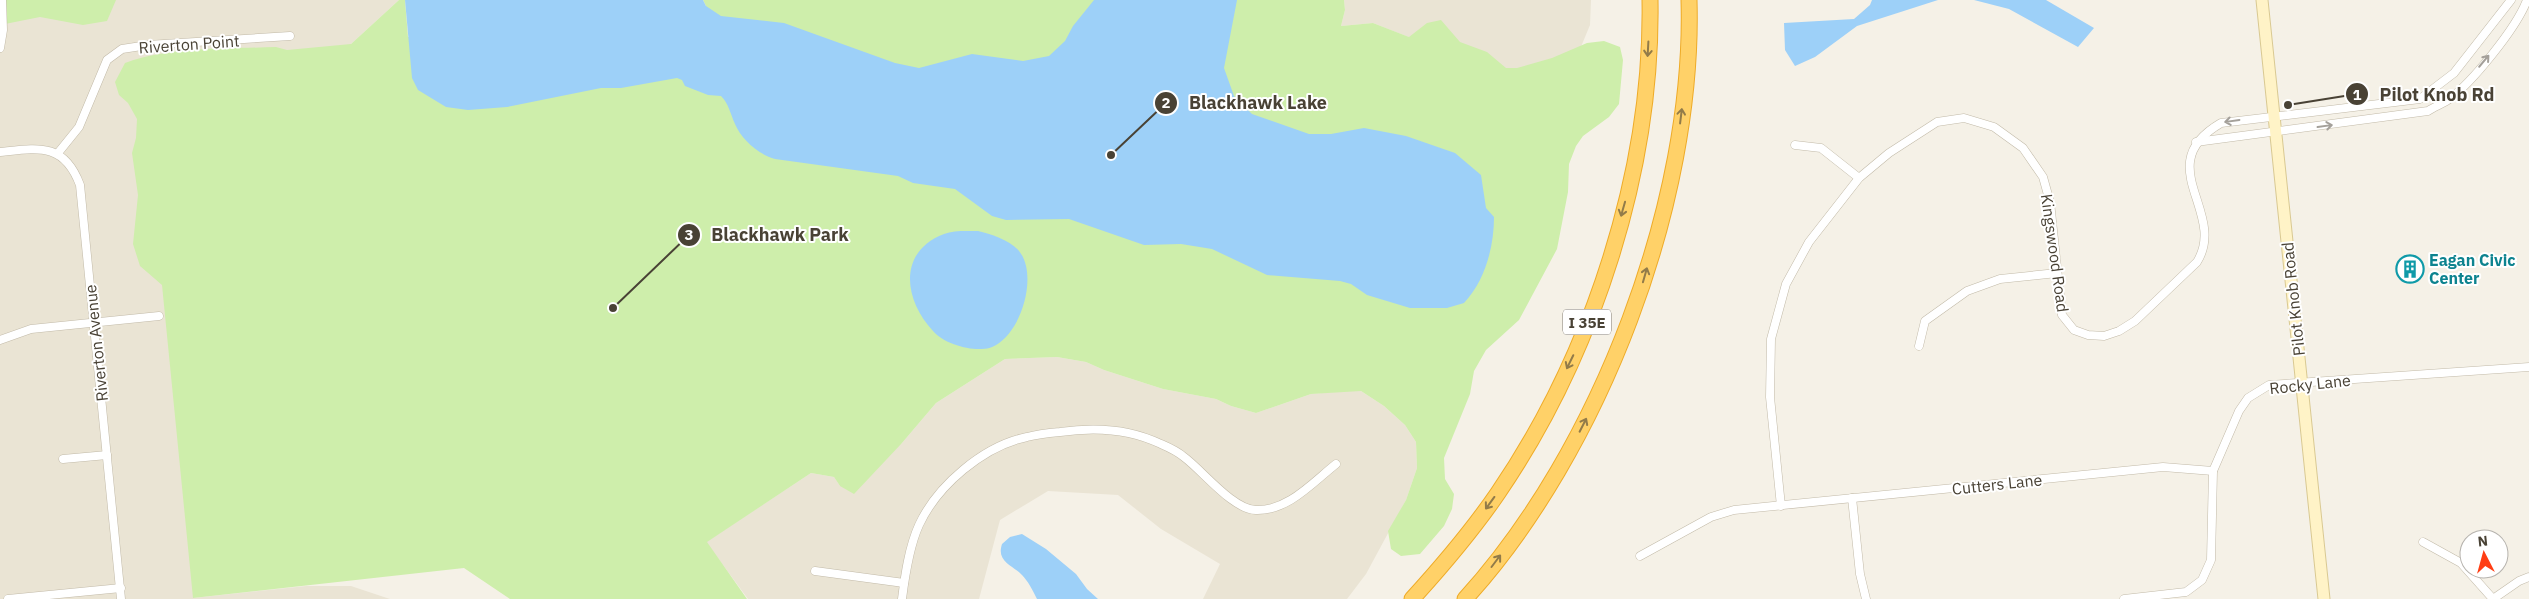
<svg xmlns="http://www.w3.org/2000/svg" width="2529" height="599" font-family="'IBM Plex Sans',sans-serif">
  <rect width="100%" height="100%" fill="#f5f1e7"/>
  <g fill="#eae4d4">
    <polygon points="0,0 399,0 351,44 193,598 306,586 351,586 390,599 0,599"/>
    <polygon points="1344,0 1591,0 1590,25 1578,54 1518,80 1373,23 1341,26 1345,10"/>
    <polygon points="1057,357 1086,362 1104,370 1163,389 1216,399 1231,406 1256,413 1311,394 1343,391 1361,391 1384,406 1405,425 1416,442 1417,468 1406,500 1366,574 1347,599 1203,599 1220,564 1161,529 1118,495 1048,491 1000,520 979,599 748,599 706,542 811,473 834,477 840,486 902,443 936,403 1005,359"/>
  </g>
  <g fill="#ceeeab">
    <polygon points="0,0 116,0 107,21 83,25 40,17 0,25"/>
    <path d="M 399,0 L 405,0 L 408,37 L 706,6 L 703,0 L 1344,0 L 1345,10 L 1341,26 L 1373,23 L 1409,37 L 1427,23 L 1441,20 L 1460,42 L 1487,52 L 1506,68 L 1517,68 L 1552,58 L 1587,43 L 1604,41 L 1620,47 L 1623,60 L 1619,104 L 1609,117 L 1583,136 L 1576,146 L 1569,164 L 1568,192 L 1557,249 L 1519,320 L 1486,350 L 1474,371 L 1470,394 L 1444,458 L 1445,479 L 1454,494 L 1452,509 L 1444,526 L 1420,554 L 1401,556 L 1391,549 L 1388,531 L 1406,500 L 1417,468 L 1416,442 L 1405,425 L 1384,406 L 1361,391 L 1311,394 L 1256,413 L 1231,406 L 1216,399 L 1163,389 L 1104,370 L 1086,362 L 1057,357 L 1005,359 L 936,403 L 902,443 L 854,494 L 840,486 L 834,477 L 811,473 L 707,542 L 747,599 L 510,599 L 464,568 L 193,598 L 162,285 L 140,266 L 133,244 L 138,195 L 132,153 L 136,138 L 137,119 L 128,103 L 119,95 L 115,82 L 125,63 C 173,46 226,49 276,47 L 287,50 L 351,44 Z"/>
  </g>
  <g fill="#9dd0f8">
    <path d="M 405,0 L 703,0 L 706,6 L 721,16 L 784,23 L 895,63 L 919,68 L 972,54 L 1023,61 L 1049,56 L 1065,41 L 1073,26 L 1094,0 L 1237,0 L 1224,68 L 1234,96 L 1252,114 L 1309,134 L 1331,134 L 1364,128 L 1406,136 L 1455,153 L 1481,175 L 1486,208 L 1494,217 C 1494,247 1485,281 1464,303 L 1447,308 L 1410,308 L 1367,295 L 1351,284 L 1340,281 L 1267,275 L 1212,249 L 1181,244 L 1144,245 L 1069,219 L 1006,220 L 992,216 L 955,189 L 913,183 L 898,176 L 775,159 C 759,155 741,139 735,124 C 730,113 729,104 721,96 L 708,95 L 685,86 L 682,80 L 677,78 L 621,88 L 601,88 L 507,107 L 468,110 L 446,107 L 418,90 L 412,78 Z"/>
    <polygon points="1872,0 1938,0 1857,26 1815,57 1795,66 1785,50 1784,23 1854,19 1870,5"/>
    <polygon points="1974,0 2046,0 2094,28 2078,47 2009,9"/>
    <path d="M 978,231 C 991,234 1010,240 1019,251 C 1041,277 1017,349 982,349 C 967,350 943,343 933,331 C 904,300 897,252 944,234 C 954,230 967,231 978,231 Z"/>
    <path d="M 1022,534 L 1046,549 L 1076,574 L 1087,589 L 1098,599 L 1037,599 C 1033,591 1028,581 1022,575 C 1013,565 996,562 1002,544 L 1010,537 Z"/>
  </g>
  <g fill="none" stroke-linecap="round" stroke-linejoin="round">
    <g stroke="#c2baa8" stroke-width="9">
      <g id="street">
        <polyline points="0,48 3,30 2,0"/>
        <path d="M 2196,142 L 2428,111 C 2434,107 2442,104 2448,100 C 2472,83 2517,27 2527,0"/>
        <polyline points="1795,145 1821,148 1859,178"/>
        <path d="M 0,152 C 38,148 64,142 80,185 L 121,599"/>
        <polyline points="58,153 79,127 107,60 122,49 148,45 290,36"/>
        <polyline points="0,340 31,329 159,316"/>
        <polyline points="1919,346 1925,321 1967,291 2000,279 2057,273"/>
        <polyline points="63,459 107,455"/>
        <polyline points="1852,498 1860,574 1866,599"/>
        <path d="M 1781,506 L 1770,397 L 1771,339 L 1786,284 L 1809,242 L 1859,178 L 1889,153 L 1937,122 L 1964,118 L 1994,127 L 2023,148 L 2043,177 L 2050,202 L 2062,315 L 2074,330 L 2088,335 L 2104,336 L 2119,331 L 2135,321 L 2197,262 C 2228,212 2149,165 2221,123 L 2420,99 L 2454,73 L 2511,0"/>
        <polyline points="2423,542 2461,563 2493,599"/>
        <polyline points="1640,556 1711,517 1734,510 2163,467 2213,471"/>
        <polyline points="815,571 904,583"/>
        <polyline points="8,599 121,588"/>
        <path d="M 902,599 C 905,575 909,547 919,525 C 937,486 983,446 1027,437 C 1038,434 1049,433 1060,432 C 1093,427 1130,429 1161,444 C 1168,447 1177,451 1184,457 C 1202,470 1233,510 1256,510 C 1288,511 1312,483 1336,464"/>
        <polyline points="2124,599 2186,592 2202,580 2211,560 2213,471 2239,411 2248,398 2269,385 2529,367"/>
        <polyline points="2493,599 2519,581 2529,577"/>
      </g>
    </g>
    <g stroke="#d9c992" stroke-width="13">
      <polyline id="secondary" points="2262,0 2324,599"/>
    </g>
    <g stroke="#eeab28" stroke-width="17">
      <g id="highway">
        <path d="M 1412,599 C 1443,565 1472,531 1498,493 C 1593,354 1653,169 1650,0"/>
        <path d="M 1465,599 C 1600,451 1695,201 1689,0"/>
      </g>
    </g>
    <use href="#street" stroke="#fff" stroke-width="8"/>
    <use href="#secondary" stroke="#fff3c7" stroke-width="11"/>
    <use href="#highway" stroke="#ffd168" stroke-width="15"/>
  </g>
  <defs><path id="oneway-shaft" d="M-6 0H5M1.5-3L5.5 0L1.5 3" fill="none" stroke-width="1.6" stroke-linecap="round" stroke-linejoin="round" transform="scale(1.25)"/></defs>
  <g stroke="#927b49">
    <use href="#oneway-shaft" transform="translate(1648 49) rotate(93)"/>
    <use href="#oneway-shaft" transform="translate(1681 116) rotate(-83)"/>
    <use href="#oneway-shaft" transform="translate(1623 209) rotate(106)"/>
    <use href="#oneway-shaft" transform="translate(1645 275) rotate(-74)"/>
    <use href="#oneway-shaft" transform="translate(1570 362) rotate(116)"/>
    <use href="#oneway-shaft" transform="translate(1583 425) rotate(-63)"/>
    <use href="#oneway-shaft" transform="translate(1490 503) rotate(126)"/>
    <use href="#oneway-shaft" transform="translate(1496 561) rotate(-53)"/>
  </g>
  <g stroke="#a4a09a">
    <use href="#oneway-shaft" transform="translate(2484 61) rotate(-50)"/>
    <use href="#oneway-shaft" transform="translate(2232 121) rotate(172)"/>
    <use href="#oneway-shaft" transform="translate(2325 126) rotate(-8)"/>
  </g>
  <defs>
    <g id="building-ring" transform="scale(1.4375)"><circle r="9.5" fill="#fff" stroke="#0f9aa8" stroke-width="1.5"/><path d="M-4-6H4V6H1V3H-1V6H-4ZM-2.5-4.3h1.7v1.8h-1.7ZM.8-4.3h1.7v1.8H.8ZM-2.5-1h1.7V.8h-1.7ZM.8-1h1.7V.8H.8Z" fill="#0f9aa8"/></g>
  </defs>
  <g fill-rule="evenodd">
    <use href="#building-ring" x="2410" y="269"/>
  </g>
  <g text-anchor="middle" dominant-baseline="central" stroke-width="4" stroke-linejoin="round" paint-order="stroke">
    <rect fill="#fff" stroke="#807b72" stroke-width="1" x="1563" y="309.5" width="48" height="25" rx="4"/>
    <g font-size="15" font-weight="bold" fill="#494235">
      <text x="1587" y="322">I 35E</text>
    </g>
    <g font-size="16" fill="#494235" stroke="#fff">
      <text transform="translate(189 44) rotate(-4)">Riverton Point</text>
      <text transform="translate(2055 253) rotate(82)">Kingswood Road</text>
      <text transform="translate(2293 299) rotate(-96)">Pilot Knob Road</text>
      <text transform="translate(96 343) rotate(-96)">Riverton Avenue</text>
      <text transform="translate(2310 384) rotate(-6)">Rocky Lane</text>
      <text transform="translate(1997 484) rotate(-6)">Cutters Lane</text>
    </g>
    <g font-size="16" font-weight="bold" fill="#0d838f" stroke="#fff" text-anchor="start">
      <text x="2429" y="260">Eagan Civic<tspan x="2429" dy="18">Center</tspan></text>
    </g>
  </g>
  <path fill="none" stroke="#494235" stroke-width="2" d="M2288 105L2357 94M1111 155L1166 103M613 308L689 235"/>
  <g fill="#494235" stroke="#fff" stroke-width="2">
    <circle cx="2288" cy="105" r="5"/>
    <circle cx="1111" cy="155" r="5"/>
    <circle cx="613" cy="308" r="5"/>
    <circle cx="2357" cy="94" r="12"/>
    <circle cx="1166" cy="103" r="12"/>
    <circle cx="689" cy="235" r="12"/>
  </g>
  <g font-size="15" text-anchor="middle" font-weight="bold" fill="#fff">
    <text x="2357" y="100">1</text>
    <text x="1166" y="108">2</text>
    <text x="689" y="240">3</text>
  </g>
  <g font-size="18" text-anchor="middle" font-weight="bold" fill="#494235" stroke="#fff" stroke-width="4" stroke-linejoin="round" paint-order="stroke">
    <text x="2437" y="101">Pilot Knob Rd</text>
    <text x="1258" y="109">Blackhawk Lake</text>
    <text x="780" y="241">Blackhawk Park</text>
  </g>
  <g transform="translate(2484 554) rotate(354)"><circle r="24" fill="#ffffff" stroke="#b6b3ae"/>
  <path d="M0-4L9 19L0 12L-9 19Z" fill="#ff3e14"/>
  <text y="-8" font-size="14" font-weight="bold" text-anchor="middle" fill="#494235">N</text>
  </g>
</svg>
